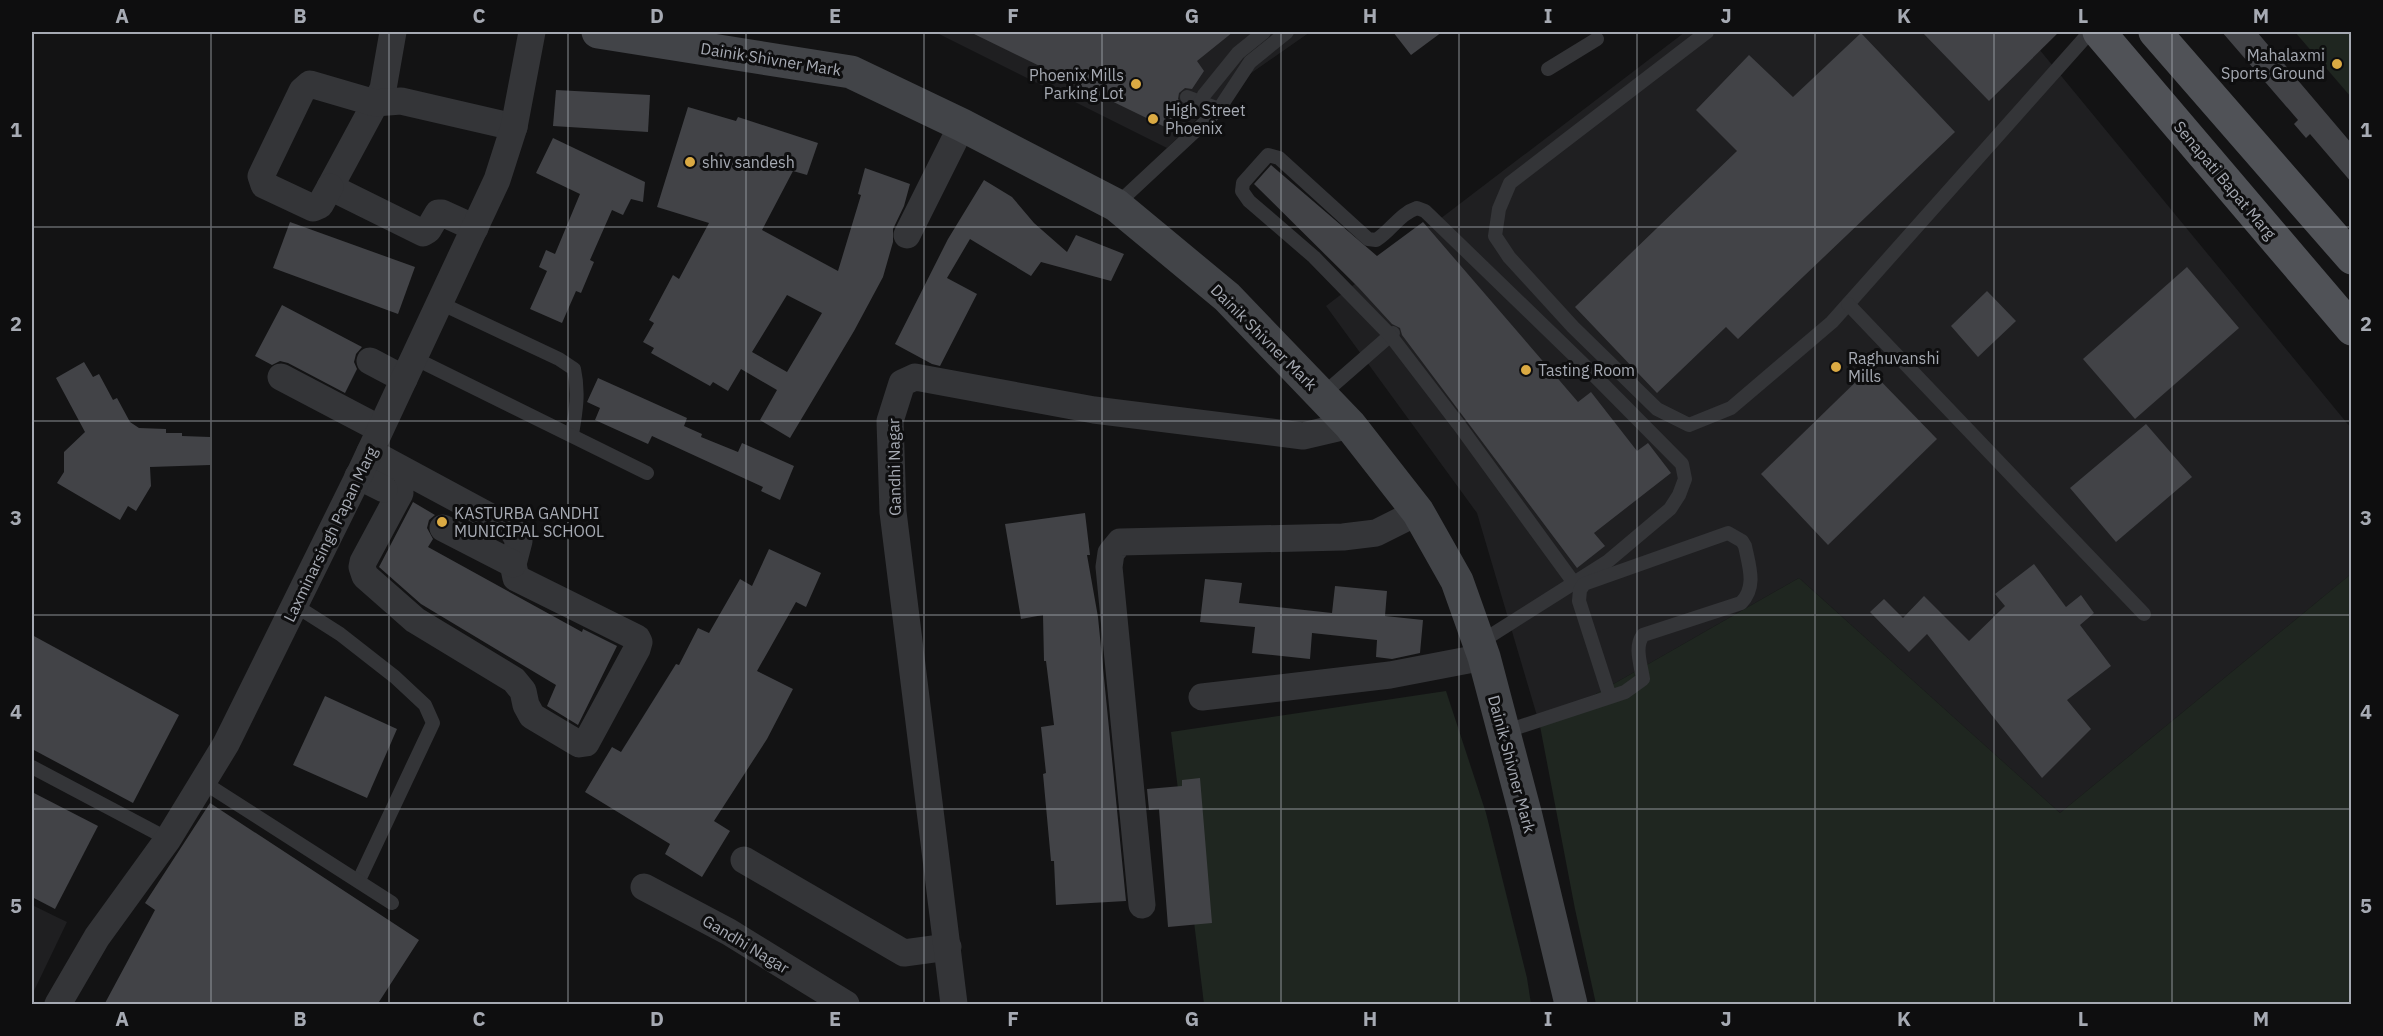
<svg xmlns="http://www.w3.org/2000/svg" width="2383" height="1036" font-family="'IBM Plex Sans',sans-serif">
  <rect width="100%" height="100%" fill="#131314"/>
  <g fill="#1f1f21">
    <polygon points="935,32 1310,32 1227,90 1167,148"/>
    <polygon points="1685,32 2025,32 2351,428 2351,574 2060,813 1799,578 1540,726 1477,513 1326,306"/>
    <polygon points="32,905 67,922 32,995"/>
  </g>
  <g fill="#1f2620">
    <polygon points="2295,32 2351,32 2351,97"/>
    <polygon points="2351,574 2351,1004 1596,1004 1575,909 1540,726 1799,578 2060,813"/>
    <polygon points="1446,691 1486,813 1527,978 1531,1004 1204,1004 1171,732"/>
  </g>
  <g fill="#424347" fill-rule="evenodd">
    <polygon points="970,32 1233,32 1197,61 1204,71 1192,89 1185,88 1179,93 1178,99 1182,104 1167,128"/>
    <polygon points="1393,32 1442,32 1411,55"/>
    <polygon points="1922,32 2059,32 1989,101"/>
    <polygon points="2222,32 2257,32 2352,144 2352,183 2310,134 2306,138 2294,124 2298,120"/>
    <polygon points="1861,33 1955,132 1738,339 1726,327 1657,393 1575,307 1737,151 1696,110 1749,55 1793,97"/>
    <polygon points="556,90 650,95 648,132 553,126"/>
    <path d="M 688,107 L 736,121 L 738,117 L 818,143 L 807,175 L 793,171 L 762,230 L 838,271 L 861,195 L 858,194 L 865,168 L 910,184 L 904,206 L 893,229 L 893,242 L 883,277 L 854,331 L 790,438 L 760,420 L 777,390 L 741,369 L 728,391 L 713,382 L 710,386 L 651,353 L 654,348 L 643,342 L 654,323 L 649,320 L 673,275 L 679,279 L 709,223 L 657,207 ZM 787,295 L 822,313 L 787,372 L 752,352 Z"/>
    <polygon points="553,138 645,182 643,202 631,199 623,215 612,210 590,260 594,262 581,293 576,291 562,323 530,309 547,271 539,267 546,250 555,254 580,194 536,173"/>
    <polygon points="1271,165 1377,256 1423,222 1578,402 1591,392 1637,451 1648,443 1671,473 1594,533 1605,546 1577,568 1402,335 1400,328 1392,324 1358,287 1254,184"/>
    <polygon points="984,180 1012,197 1034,223 1067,252 1076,235 1124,254 1111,281 1041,262 1031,276 970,239 947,278 977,294 940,366 932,364 895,344 948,239"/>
    <polygon points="290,222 415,267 398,314 273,268"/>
    <polygon points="2187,267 2239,328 2135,419 2083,359"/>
    <polygon points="1987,291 2016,321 1978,357 1951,326"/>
    <polygon points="282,305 362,347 356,354 354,362 357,369 345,393 288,363 280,361 272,365 255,356"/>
    <polygon points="84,362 93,377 99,374 113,400 117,398 130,422 139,428 166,429 166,433 182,433 182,436 210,437 210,465 150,467 151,486 136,511 128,506 120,520 57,483 64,472 64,452 85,432 56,378"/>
    <polygon points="1869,369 1937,439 1828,545 1761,474"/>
    <polygon points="598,378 687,418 684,426 702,434 701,437 738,452 742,443 794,466 780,500 761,491 763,487 652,436 648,444 595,420 600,408 587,402"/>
    <polygon points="2146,424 2192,477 2116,542 2070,488"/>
    <polygon points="413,502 435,515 429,520 427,528 433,539 428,547 582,632 583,629 617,646 578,725 547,706 556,685 421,604 379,567"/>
    <polygon points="1085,513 1090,555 1087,555 1098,617 1126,901 1056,905 1054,861 1051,861 1043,774 1046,773 1041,727 1054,725 1046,661 1044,661 1043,615 1021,619 1005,524"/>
    <polygon points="769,549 821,573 806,607 796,602 757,671 793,689 767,739 714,821 730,831 702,877 665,854 670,844 585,792 612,747 621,752 676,664 679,665 698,628 709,633 740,579 752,586"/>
    <polygon points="2034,564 2066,607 2081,595 2094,613 2080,625 2111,666 2067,700 2091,729 2042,778 1927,634 1909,652 1870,612 1884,599 1903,618 1924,596 1969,641 2005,606 1995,594"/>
    <polygon points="1205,579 1242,583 1239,603 1332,613 1335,586 1387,591 1385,616 1423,620 1420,653 1392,659 1376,657 1377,640 1312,633 1310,659 1252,653 1255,627 1200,622"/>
    <polygon points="32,635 179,715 133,803 32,749"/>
    <polygon points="325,696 397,729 367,798 293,765"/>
    <polygon points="1200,778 1212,923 1168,927 1159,809 1149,810 1147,789 1182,786 1182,780"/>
    <polygon points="32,792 98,826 55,909 32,897"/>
    <polygon points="210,803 419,940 377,1005 104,1005 155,910 145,903"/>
  </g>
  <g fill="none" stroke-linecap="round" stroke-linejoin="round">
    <g stroke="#343538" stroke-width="14">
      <polyline points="1707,32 1510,183 1499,209 1495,236 1509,257 1573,327 1657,409 1689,425 1731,408 1832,322 2090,32"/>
      <polyline points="1548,69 1597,39"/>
      <polyline points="1187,97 1219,109 1250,62 1287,32"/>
      <polyline points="1200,103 1204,95 1238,53 1264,32"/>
      <polyline points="1116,205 1219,109"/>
      <path d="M 440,303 L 559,359 L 574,369 C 579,392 576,411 572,434"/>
      <polyline points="1848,304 2144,614"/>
      <polyline points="414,358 647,473"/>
      <polyline points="1322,395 1393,333"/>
      <polyline points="296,606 340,634 395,677 425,705 433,723 359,880"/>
      <path d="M 1479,643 L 1607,562 L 1670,509 L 1679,495 L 1685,479 L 1682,464 L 1582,363 L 1425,211 L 1417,208 C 1399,214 1392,230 1376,240 L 1368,239 L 1279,158 L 1268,155 L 1243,183 L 1242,191 L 1249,201 L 1314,257 L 1390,335 L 1459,425 L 1574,583"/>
      <path d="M 1504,732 L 1610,697 L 1625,692 L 1643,679 C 1641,665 1634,647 1643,635 L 1741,603 C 1757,587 1749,566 1745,546 L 1742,541 L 1728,533 L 1584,584 L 1580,590 L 1579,601 L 1610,697"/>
      <polyline points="32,767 168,839"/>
      <polyline points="203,782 392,903"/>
    </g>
    <g stroke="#343538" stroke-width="27">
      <polyline points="393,32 383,89 330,187 423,233 428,230 438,213 442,213 475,228"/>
      <polyline points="330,187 320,205 313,208 264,185 261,176 302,91 310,84 375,103 401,101 514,127"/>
      <polyline points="907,235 962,125"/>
      <polyline points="370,361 404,379"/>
      <polyline points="281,377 380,429"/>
      <polyline points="370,452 511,528 519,541 513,564 516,578 637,638 639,642 637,649 586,743 579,744 532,716 526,705 523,691 514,680 415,620 365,576 362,567 363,562 400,493"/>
      <polyline points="358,476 384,489"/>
      <polyline points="443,528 513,564"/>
      <polyline points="1202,697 1390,675 1484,657"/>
      <polyline points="744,860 904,953 948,947"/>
      <polyline points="644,887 729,932 846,1004"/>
      <polyline points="1142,905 1109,567 1111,553 1120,542 1343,537 1376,533 1418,512"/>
      <polyline points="58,1004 97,937 168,839 226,744 361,471 497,180 514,127 532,32"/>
      <polyline points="954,1004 893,512 890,421 902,383 915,377 1094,410 1303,436 1350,425"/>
    </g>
    <polyline stroke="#424448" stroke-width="33" points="598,32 851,72 962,125 1116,205 1227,297 1350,425 1418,512 1457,581 1484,657 1526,816 1571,1004"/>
    <g stroke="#505257" stroke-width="33">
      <polyline points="2099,32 2352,329"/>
      <polyline points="2155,32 2352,258"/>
    </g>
  </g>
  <path fill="none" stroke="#a6aab3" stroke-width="1.5" stroke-opacity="0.55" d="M 211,32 L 211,1004M 389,32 L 389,1004M 568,32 L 568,1004M 746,32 L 746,1004M 924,32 L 924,1004M 1102,32 L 1102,1004M 1281,32 L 1281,1004M 1459,32 L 1459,1004M 1637,32 L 1637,1004M 1815,32 L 1815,1004M 1994,32 L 1994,1004M 2172,32 L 2172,1004M 32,227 L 2352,227M 32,421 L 2352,421M 32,615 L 2352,615M 32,809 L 2352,809"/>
  <g fill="#dbaa43" stroke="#0e0e0f" stroke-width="2">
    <circle cx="2337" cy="64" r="6"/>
    <circle cx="1136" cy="84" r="6"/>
    <circle cx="1153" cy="119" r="6"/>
    <circle cx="690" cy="162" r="6"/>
    <circle cx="1836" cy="367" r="6"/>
    <circle cx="1526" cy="370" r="6"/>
    <circle cx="442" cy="522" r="6"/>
  </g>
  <g text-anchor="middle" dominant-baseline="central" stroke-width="6" stroke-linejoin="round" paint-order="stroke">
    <g font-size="16" fill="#a6aab3" stroke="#0e0e0f" text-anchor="start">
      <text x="2325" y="55" text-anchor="end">Mahalaxmi<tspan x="2325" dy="18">Sports Ground</tspan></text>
      <text x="1124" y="75" text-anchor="end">Phoenix Mills<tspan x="1124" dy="18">Parking Lot</tspan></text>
      <text x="1165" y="110">High Street<tspan x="1165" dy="18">Phoenix</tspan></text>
      <text x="702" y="162">shiv sandesh</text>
      <text x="1848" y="358">Raghuvanshi<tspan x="1848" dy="18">Mills</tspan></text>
      <text x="1538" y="370">Tasting Room</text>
      <text x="454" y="513">KASTURBA GANDHI<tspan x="454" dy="18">MUNICIPAL SCHOOL</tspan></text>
    </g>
    <g font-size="16" fill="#a6aab3" stroke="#0e0e0f">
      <text transform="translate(771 59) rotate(9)">Dainik Shivner Mark</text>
      <text transform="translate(2225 180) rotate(50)">Senapati Bapat Marg</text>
      <text transform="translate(1264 337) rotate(45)">Dainik Shivner Mark</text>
      <text transform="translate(894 467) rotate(-91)">Gandhi Nagar</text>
      <text transform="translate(330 534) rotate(-64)">Laxminarsingh Papan Marg</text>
      <text transform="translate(1512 764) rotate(75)">Dainik Shivner Mark</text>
      <text transform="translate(746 944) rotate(31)">Gandhi Nagar</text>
    </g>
  </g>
  <rect width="2383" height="1036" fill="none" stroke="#0e0e0f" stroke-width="66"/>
  <rect x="33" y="33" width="2317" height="970" fill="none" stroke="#a6aab3" stroke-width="2"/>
  <g font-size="20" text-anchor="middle" font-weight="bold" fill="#a6aab3">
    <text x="122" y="23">A</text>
    <text x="300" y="23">B</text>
    <text x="479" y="23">C</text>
    <text x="657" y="23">D</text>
    <text x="835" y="23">E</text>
    <text x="1013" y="23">F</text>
    <text x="1192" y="23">G</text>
    <text x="1370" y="23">H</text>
    <text x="1548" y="23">I</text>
    <text x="1726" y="23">J</text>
    <text x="1904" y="23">K</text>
    <text x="2083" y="23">L</text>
    <text x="2261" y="23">M</text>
    <text x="16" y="137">1</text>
    <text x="2366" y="137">1</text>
    <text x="16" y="331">2</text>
    <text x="2366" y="331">2</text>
    <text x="16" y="525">3</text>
    <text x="2366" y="525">3</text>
    <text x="16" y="719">4</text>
    <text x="2366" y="719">4</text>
    <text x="16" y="913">5</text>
    <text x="2366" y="913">5</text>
    <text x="122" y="1026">A</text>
    <text x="300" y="1026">B</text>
    <text x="479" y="1026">C</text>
    <text x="657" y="1026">D</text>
    <text x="835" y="1026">E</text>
    <text x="1013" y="1026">F</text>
    <text x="1192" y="1026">G</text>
    <text x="1370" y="1026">H</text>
    <text x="1548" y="1026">I</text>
    <text x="1726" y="1026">J</text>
    <text x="1904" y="1026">K</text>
    <text x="2083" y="1026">L</text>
    <text x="2261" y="1026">M</text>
  </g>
</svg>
